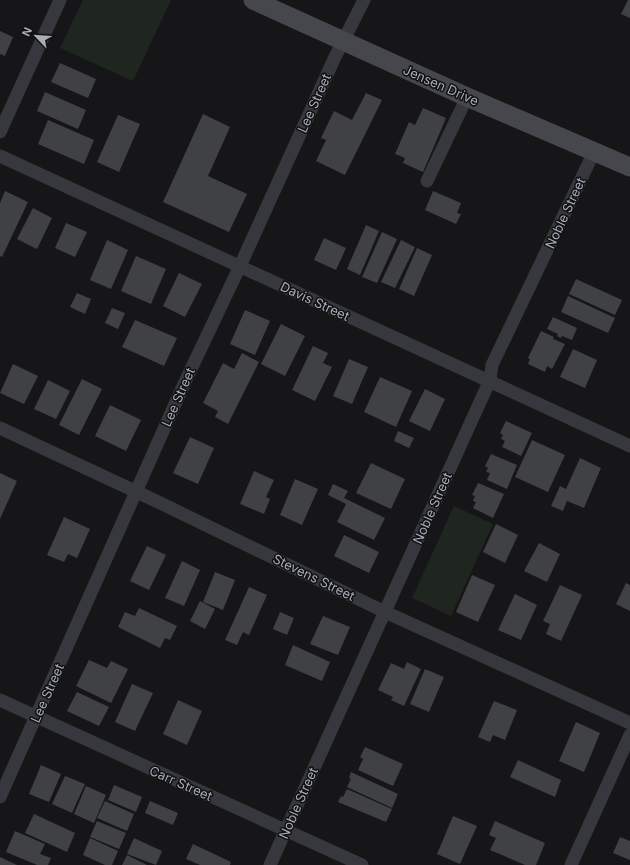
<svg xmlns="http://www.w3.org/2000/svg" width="630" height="865" font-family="Inter,sans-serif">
  <rect width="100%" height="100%" fill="#161618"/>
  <g fill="#1e261f">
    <polygon points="83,0 171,0 133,81 60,48"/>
    <polygon points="454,506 493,524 451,616 412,598"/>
  </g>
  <g fill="#404145">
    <polygon points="628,0 630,0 630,18 621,14"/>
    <polygon points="0,31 13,37 5,56 0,54"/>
    <polygon points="60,63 96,79 88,98 51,82"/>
    <polygon points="45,92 86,110 78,129 37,111"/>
    <polygon points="366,93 382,100 345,175 316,161 326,140 321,138 334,111 352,120"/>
    <polygon points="423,108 446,118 423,172 403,163 405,158 395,154 409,122 415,125"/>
    <polygon points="203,114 230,127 208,176 247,194 229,232 163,202"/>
    <polygon points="118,115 140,124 119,172 97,162"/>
    <polygon points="48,120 94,140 84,164 38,144"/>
    <polygon points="5,191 28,202 2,257 0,256 0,203"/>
    <polygon points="433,191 461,203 457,213 461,214 456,224 425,210"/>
    <polygon points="33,208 52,218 37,249 17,239"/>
    <polygon points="66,223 87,232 75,257 55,248"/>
    <polygon points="366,225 379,231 360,275 347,269"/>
    <polygon points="382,232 397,239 377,283 362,277"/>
    <polygon points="324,238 346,248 336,270 314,260"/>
    <polygon points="107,240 128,250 111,289 90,280"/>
    <polygon points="401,240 415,247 395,288 381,282"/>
    <polygon points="417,248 432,255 414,296 399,289"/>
    <polygon points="136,256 166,269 151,304 121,291"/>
    <polygon points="179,273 202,284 185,317 163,306"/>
    <polygon points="576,279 622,300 615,315 569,294"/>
    <polygon points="77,293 91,299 85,314 70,307"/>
    <polygon points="568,296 615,318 608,333 561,312"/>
    <polygon points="112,308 125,313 118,329 105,323"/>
    <polygon points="245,310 270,321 255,355 230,344"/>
    <polygon points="553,317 577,328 572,340 562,336 561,338 557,336 558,334 547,329"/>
    <polygon points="135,320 177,338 164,366 122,347"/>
    <polygon points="281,324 305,336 285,376 261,364"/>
    <polygon points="541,331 554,337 553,339 565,344 552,369 547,366 545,372 528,364 530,359 528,358"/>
    <polygon points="313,346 328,353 323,363 332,367 315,401 292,390"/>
    <polygon points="573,349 597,360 585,388 560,377"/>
    <polygon points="242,353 259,362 228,424 215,417 218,411 203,403 223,363 234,369"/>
    <polygon points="349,359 368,367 352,404 333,396"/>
    <polygon points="13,364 38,376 24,404 0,393"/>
    <polygon points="380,377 412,391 396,427 364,412"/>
    <polygon points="82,379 102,389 79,435 59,425"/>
    <polygon points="48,380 70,391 56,419 34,409"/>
    <polygon points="425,389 445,399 430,431 409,421"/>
    <polygon points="110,405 141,420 126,451 95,436"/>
    <polygon points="506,421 532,433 521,456 502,447 505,441 501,439 503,435 500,433"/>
    <polygon points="398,431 414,438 409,448 394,441"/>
    <polygon points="190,437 214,448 198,484 173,473"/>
    <polygon points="532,440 565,455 548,492 515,477"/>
    <polygon points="491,454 517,465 507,489 487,480 490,473 486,472 488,468 485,466"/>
    <polygon points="580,458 601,468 584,508 567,501 563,511 551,506 560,486 566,489"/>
    <polygon points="371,463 405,479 391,509 356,493"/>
    <polygon points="254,471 274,480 266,497 270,499 264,514 240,504"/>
    <polygon points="0,473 17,481 0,519"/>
    <polygon points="295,479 318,489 302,525 280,515"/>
    <polygon points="478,483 504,494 493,518 473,508 476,502 473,501 475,496 472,495"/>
    <polygon points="333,484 348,491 344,498 385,518 374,540 337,522 346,504 328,495"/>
    <polygon points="64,517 90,529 77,558 68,554 64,562 47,555"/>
    <polygon points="496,524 518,535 505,563 483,552"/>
    <polygon points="344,535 379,552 369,573 334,556"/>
    <polygon points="539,543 560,554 547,582 524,571"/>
    <polygon points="147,546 166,555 149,590 130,581"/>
    <polygon points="182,561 200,570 184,606 165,598"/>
    <polygon points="215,572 235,580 223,610 203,602"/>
    <polygon points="472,575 495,585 478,622 456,612"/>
    <polygon points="626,583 630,585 630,611 616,604"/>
    <polygon points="560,585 582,595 561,641 546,634 550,624 543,621"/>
    <polygon points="249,587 267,595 249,635 243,632 237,645 225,640"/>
    <polygon points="515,594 537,605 521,640 498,630"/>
    <polygon points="200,601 215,609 205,629 190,621"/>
    <polygon points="139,608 177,626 170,640 165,638 160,648 118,627 125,612 135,616"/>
    <polygon points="280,612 294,618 287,635 273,629"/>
    <polygon points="323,616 350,627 338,655 310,644"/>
    <polygon points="293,645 330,662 322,681 285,665"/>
    <polygon points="89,660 107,668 111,661 128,669 111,703 76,686"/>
    <polygon points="407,662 421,669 404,706 391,700 393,697 378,690 391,663 404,669"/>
    <polygon points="425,669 444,677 429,712 410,704"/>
    <polygon points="132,684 153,693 135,731 115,722"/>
    <polygon points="77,692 109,707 99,726 67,711"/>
    <polygon points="178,700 202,711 187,745 163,734"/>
    <polygon points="494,701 517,710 505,740 493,735 490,742 478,737"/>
    <polygon points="576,722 600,733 584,772 559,761"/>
    <polygon points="365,747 403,764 393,786 358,770 363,759 360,757"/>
    <polygon points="518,760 561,780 555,797 510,777"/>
    <polygon points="41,765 61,774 49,802 29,794"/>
    <polygon points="351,772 398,794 392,808 347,787 351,779 349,778"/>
    <polygon points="65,776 85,784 72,813 52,804"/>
    <polygon points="114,785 142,797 136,812 108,800"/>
    <polygon points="86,786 106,795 94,823 74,814"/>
    <polygon points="347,789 392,809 386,822 338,802 341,796 343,797"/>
    <polygon points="105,801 134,814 127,831 97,818"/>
    <polygon points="150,801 178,813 173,825 145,813"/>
    <polygon points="34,814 75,833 67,852 25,833"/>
    <polygon points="453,816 477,826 460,864 437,854"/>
    <polygon points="97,821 126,833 119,849 90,837"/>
    <polygon points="495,821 545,843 536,865 525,865 490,850 496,838 489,835"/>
    <polygon points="15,831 45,844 40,854 51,858 48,865 37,865 6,852"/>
    <polygon points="620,837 630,841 630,860 613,853"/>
    <polygon points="90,838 118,851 112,865 105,865 83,855"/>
    <polygon points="134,838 162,851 156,865 127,854"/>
    <polygon points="193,844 231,862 230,865 200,865 186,859"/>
    <polygon points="127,855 147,865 122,865"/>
    <polygon points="0,857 17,865 0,865"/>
  </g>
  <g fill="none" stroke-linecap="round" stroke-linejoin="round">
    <g stroke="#37383d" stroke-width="13">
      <polyline points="0,132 60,0"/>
      <polyline points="0,156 630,446"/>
      <polyline points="427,181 467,97"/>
      <polyline points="0,428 154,500 385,612 630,723"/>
      <polyline points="0,700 362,865"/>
      <polyline points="0,797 184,384 240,266 335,57 364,0"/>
      <polyline points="270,865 490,380 492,365 594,152"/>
      <polyline points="571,865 630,735"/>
    </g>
    <polyline stroke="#45474d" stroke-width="19" points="253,0 467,97 630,167"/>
  </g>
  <g text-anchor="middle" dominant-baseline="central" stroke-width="3" stroke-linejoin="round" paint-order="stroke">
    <g font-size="13" fill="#a8adb8" stroke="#111113">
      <text transform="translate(441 85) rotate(24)">Jensen Drive</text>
      <text transform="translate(314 103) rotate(-66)">Lee Street</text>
      <text transform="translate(565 213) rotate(-65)">Noble Street</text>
      <text transform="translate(315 301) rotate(25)">Davis Street</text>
      <text transform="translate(178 397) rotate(-66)">Lee Street</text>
      <text transform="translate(432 508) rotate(-66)">Noble Street</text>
      <text transform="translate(314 577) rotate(26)">Stevens Street</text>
      <text transform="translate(47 693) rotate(-66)">Lee Street</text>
      <text transform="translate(181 783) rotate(24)">Carr Street</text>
      <text transform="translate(298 803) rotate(-66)">Noble Street</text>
    </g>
  </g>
  <g transform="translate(36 36) rotate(295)" stroke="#111113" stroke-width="3" paint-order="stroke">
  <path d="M0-3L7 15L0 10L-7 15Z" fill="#a8adb8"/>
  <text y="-6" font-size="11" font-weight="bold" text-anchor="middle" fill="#a8adb8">N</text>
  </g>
</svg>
